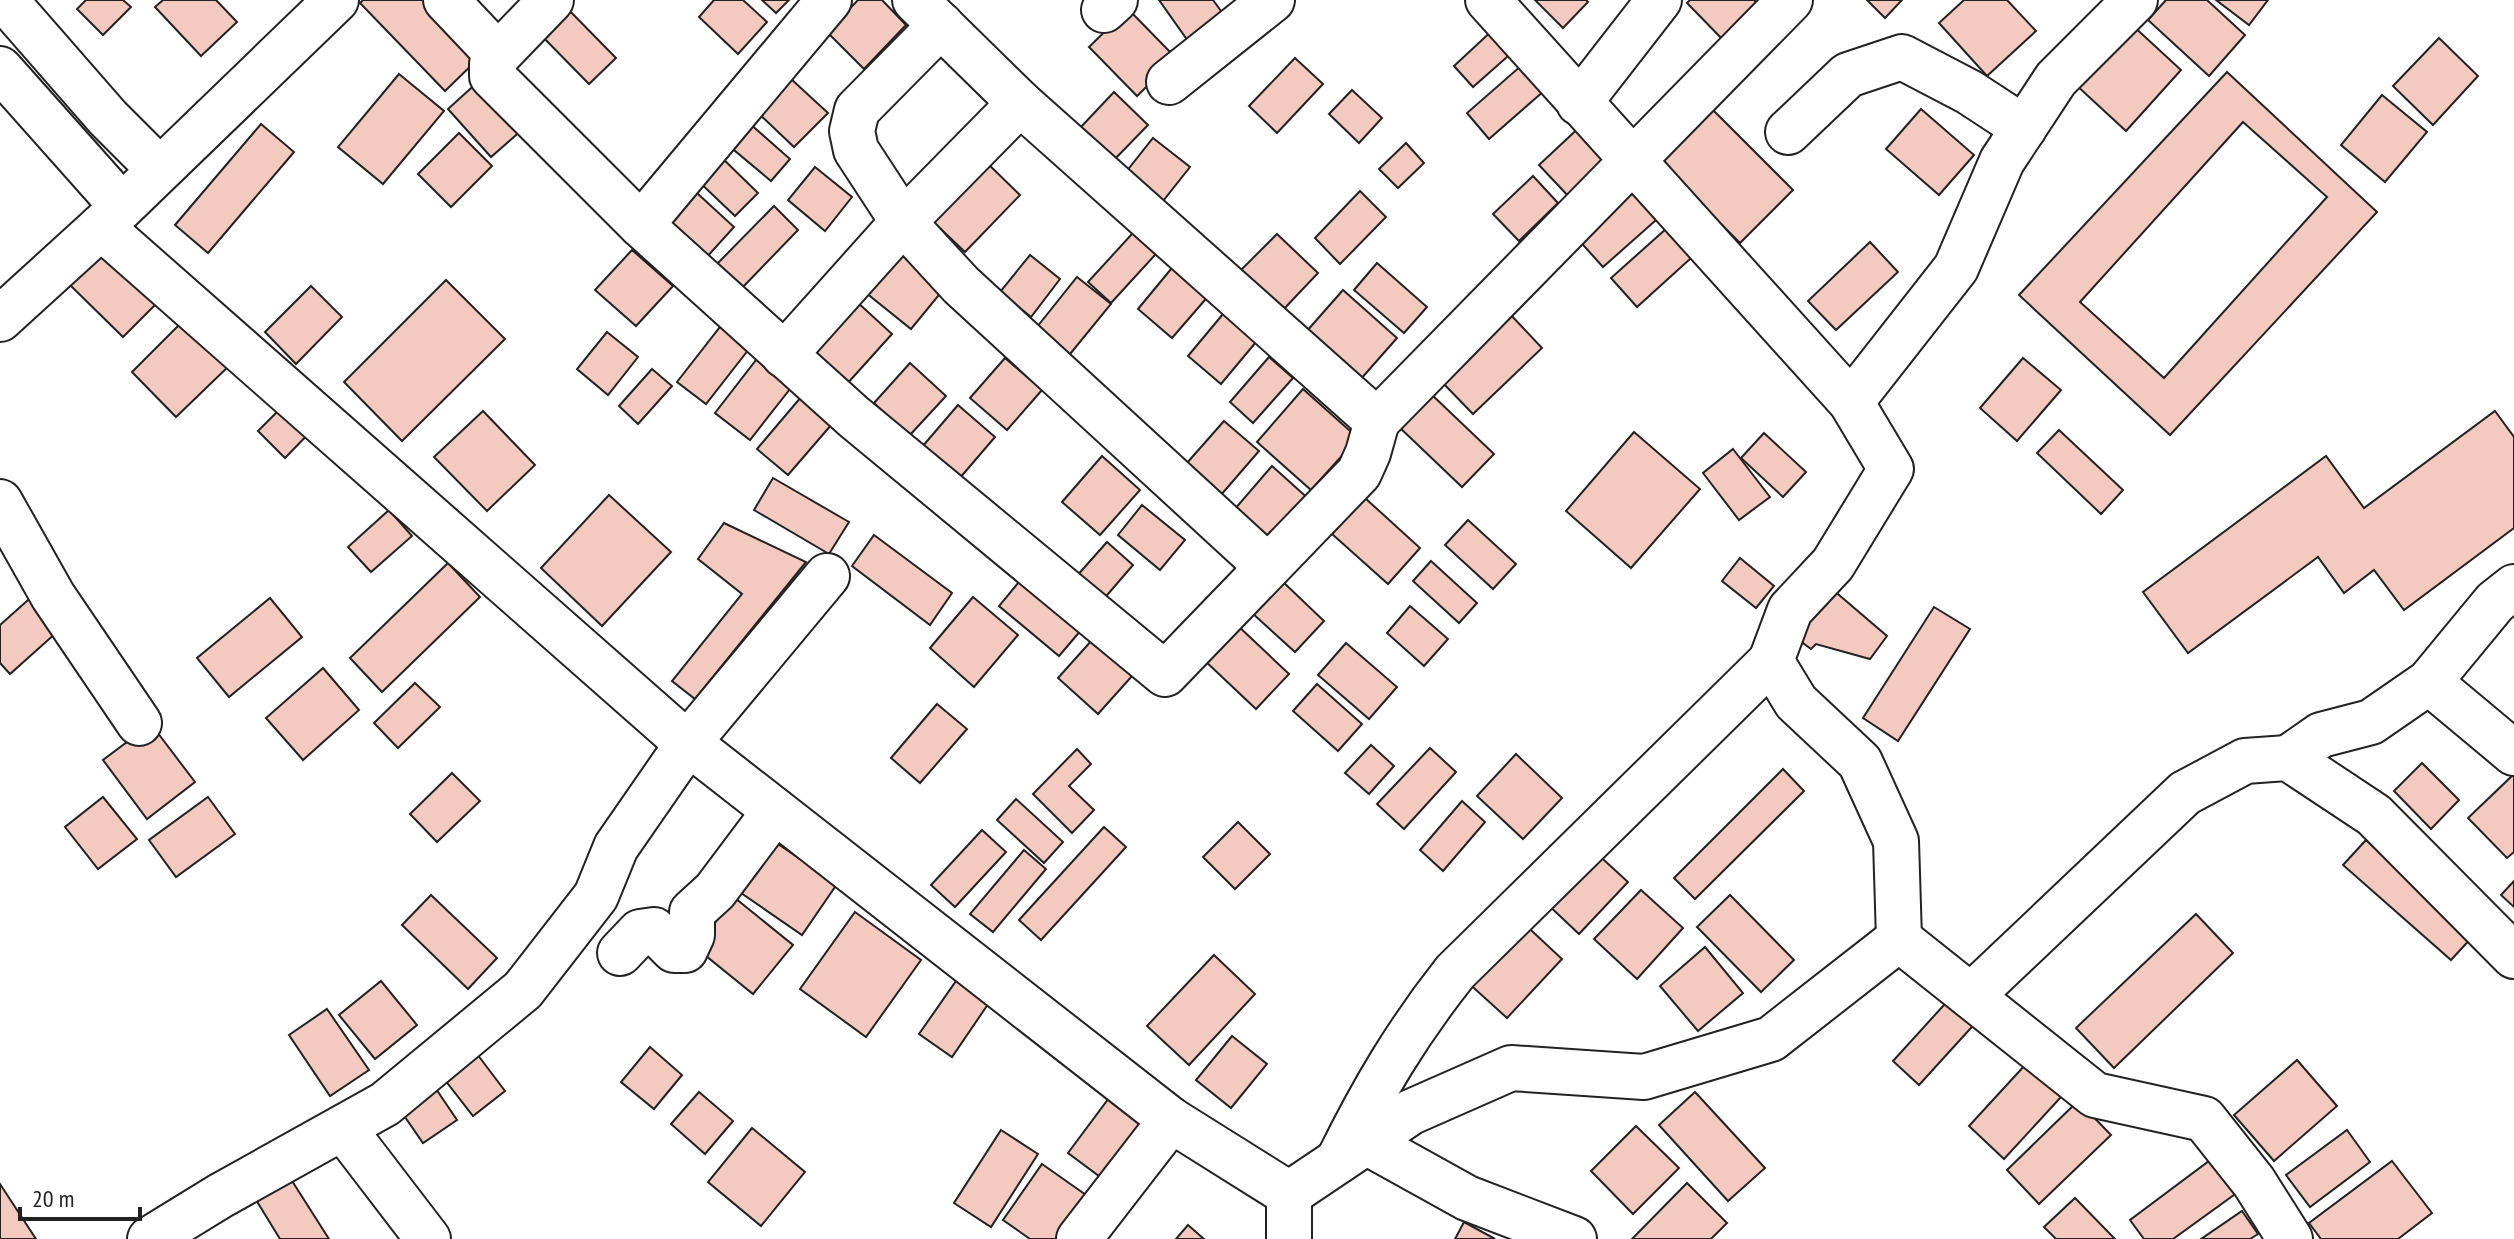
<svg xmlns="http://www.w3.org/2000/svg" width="2514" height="1239" font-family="'PT Sans Narrow',sans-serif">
  <rect width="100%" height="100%" fill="#fff"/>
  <g fill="#f3c9c0" stroke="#222" stroke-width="2" fill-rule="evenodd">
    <polygon points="86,0 123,0 131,7 103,35 77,9"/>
    <polygon points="163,0 216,0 237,22 201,56 155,7"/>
    <polygon points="363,0 426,0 481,56 445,91 360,3"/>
    <polygon points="714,0 743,0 767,22 738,54 699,17"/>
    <polygon points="762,0 789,0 776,13"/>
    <polygon points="858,0 882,0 906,25 864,69 827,32"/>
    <polygon points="1159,0 1213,0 1229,22 1193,48"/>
    <polygon points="1535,0 1586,0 1588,2 1563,28"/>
    <polygon points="1690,0 1754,0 1763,9 1728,45 1687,3"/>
    <polygon points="1867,0 1902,0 1885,18"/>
    <polygon points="1964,0 2007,0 2036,31 1987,76 1939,23"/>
    <polygon points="2166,0 2207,0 2245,35 2209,76 2148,20"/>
    <polygon points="2216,0 2268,0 2249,25"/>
    <polygon points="560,1 616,58 589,84 533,27"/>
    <polygon points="1128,9 1176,58 1137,96 1089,47"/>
    <polygon points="2130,23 2181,70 2126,131 2075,84"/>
    <polygon points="1496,27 1515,50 1473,87 1454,66"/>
    <polygon points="2439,38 2478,76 2433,125 2393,86"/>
    <polygon points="1295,58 1323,84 1277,133 1249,106"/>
    <polygon points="1530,58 1552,84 1489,139 1467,113"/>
    <path d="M 2227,72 L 2377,212 L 2170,435 L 2019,295 ZM 2243,122 L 2327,197 L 2164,378 L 2080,302 Z"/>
    <polygon points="399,74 444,111 383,184 338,147"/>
    <polygon points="790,78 828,113 794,147 757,112"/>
    <polygon points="480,80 523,129 491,157 448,109"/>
    <polygon points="1352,90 1382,118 1359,143 1329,114"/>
    <polygon points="1114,92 1148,125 1112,162 1079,129"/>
    <polygon points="2382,95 2427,132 2385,182 2341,145"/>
    <polygon points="1702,99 1793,190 1740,243 1649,152"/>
    <polygon points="1921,109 1974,155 1939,195 1886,149"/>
    <polygon points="741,116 790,159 771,181 722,140"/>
    <polygon points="1585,122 1618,158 1572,200 1539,165"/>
    <polygon points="261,124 294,152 208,253 175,225"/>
    <polygon points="459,133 492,166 451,207 418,174"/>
    <polygon points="1153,138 1190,167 1159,206 1122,177"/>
    <polygon points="1406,143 1424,163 1398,188 1379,169"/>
    <polygon points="717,153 758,193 735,216 694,177"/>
    <polygon points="981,157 1020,195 965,252 925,214"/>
    <polygon points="815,167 852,197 825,231 788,200"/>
    <polygon points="1533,176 1558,203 1519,241 1493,214"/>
    <polygon points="685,182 734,227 705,259 656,214"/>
    <polygon points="1637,183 1664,213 1603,267 1576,237"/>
    <polygon points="1360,191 1386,217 1340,264 1315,238"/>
    <polygon points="774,206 798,230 741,289 716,265"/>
    <polygon points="1676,220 1701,249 1637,307 1611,278"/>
    <polygon points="1142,223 1165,244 1111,303 1088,282"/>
    <polygon points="1277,234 1318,273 1281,312 1239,272"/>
    <polygon points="1870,242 1898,272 1836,330 1808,301"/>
    <polygon points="901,246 948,284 911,329 865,292"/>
    <polygon points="106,249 158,302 123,337 70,285"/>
    <polygon points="632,250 673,286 636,326 595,290"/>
    <polygon points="1030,255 1060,279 1031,317 1000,292"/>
    <polygon points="1176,263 1211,293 1172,338 1138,309"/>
    <polygon points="1377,263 1427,307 1404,333 1354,290"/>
    <polygon points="1077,277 1111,304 1066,359 1033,332"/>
    <polygon points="446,280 505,339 402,441 344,382"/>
    <polygon points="311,286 342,317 296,364 265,332"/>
    <polygon points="1343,290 1397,338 1360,380 1306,332"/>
    <polygon points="856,301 892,334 846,385 810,354"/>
    <polygon points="1233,302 1266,330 1221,384 1188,356"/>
    <polygon points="1509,313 1542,348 1473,414 1440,380"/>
    <polygon points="186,318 231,364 176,417 132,372"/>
    <polygon points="727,318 756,340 706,404 677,382"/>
    <polygon points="607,332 638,357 608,395 577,369"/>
    <polygon points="766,347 801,375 750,440 715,413"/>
    <polygon points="1269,357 1293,378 1253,423 1230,402"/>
    <polygon points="1005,358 1042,390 1007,430 970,398"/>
    <polygon points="2023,358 2061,390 2017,441 1980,408"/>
    <polygon points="910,363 946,396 909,436 874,403"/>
    <polygon points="652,369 672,386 638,424 619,406"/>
    <polygon points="1303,389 1358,438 1311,490 1257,442"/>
    <polygon points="807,390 838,417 788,475 757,449"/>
    <polygon points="1430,393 1494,454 1462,487 1398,426"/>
    <polygon points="290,399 317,425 285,458 258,431"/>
    <polygon points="958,405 995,437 959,479 922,447"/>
    <polygon points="483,411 535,465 487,511 434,457"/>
    <polygon points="2495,411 2514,437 2514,528 2404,610 2374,570 2344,593 2318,557 2188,653 2143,592 2326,456 2364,508"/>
    <polygon points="1224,421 1259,451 1214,503 1179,472"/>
    <polygon points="2059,430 2123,490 2101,514 2037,453"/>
    <polygon points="1634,432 1700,489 1631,568 1566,511"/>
    <polygon points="1764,433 1806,472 1783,497 1741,458"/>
    <polygon points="1733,449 1770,497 1739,520 1703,473"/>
    <polygon points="1102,456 1140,490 1100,535 1062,502"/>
    <polygon points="1272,466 1311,501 1267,551 1228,517"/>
    <polygon points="773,478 849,522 829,554 754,510"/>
    <polygon points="609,495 671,552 602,626 541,568"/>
    <polygon points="1365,498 1420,548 1388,584 1332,534"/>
    <polygon points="1142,505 1185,540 1160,570 1118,535"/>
    <polygon points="389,510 412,536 371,572 348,547"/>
    <polygon points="1468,520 1516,564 1493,589 1445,545"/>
    <polygon points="724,523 806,562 695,699 672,681 742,594 698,559"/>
    <polygon points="874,535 952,593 930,625 852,566"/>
    <polygon points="1107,542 1133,565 1102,601 1075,578"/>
    <polygon points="1740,558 1774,586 1756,608 1722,581"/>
    <polygon points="1431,561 1477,603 1459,623 1413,581"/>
    <polygon points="448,563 480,597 382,692 350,658"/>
    <polygon points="1028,571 1088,622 1059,656 999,606"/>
    <polygon points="1281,580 1324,621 1295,652 1252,613"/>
    <polygon points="1825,583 1887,636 1870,659 1816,644 1811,649 1788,632"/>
    <polygon points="37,592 66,624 10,674 0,663 0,625"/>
    <polygon points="973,597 1018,635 974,687 930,648"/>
    <polygon points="270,598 302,637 229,697 197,658"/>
    <polygon points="1410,606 1448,639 1424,666 1387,633"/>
    <polygon points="1934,607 1970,629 1898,741 1863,718"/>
    <polygon points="1236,624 1289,674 1256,709 1203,659"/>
    <polygon points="1101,630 1141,666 1098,714 1058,678"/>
    <polygon points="1346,643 1397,687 1369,719 1318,675"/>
    <polygon points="323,668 359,710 303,760 266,718"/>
    <polygon points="415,683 440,707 398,748 374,723"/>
    <polygon points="1317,684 1362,724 1338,751 1293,711"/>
    <polygon points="937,704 967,729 920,783 891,758"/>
    <polygon points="151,724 195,782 147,819 103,760"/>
    <polygon points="1371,745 1394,766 1369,794 1345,773"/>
    <polygon points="1430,748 1456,772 1404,829 1377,804"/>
    <polygon points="1077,749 1091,764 1069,786 1094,810 1072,833 1033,794"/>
    <polygon points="1516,754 1562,798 1523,839 1477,796"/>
    <polygon points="2422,763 2459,800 2431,829 2394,791"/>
    <polygon points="1783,769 1804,791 1695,899 1674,878"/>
    <polygon points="452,773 480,801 437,842 410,814"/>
    <polygon points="2514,774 2514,852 2507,858 2468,818"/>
    <polygon points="103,797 137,839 98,869 65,827"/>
    <polygon points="208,797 235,834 176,877 149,840"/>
    <polygon points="1016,799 1063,842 1044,863 997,820"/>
    <polygon points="1462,801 1485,822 1443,871 1420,850"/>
    <polygon points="1238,822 1270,854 1235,889 1203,857"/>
    <polygon points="1104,827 1126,847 1041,940 1019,920"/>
    <polygon points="982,830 1006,852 955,907 931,885"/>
    <polygon points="2366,840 2474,935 2451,960 2343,865"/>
    <polygon points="775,842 837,884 802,935 741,893"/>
    <polygon points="1024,850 1046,869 993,932 970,914"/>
    <polygon points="1593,850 1628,882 1579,934 1544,901"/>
    <polygon points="2514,881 2514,907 2501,895"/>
    <polygon points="1641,890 1683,928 1637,979 1594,939"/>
    <polygon points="431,895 497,958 468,989 402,925"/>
    <polygon points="1730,895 1794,960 1761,992 1697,927"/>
    <polygon points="735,898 793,945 753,994 695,947"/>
    <polygon points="855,912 921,960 866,1037 800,989"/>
    <polygon points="2196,914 2233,953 2114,1068 2076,1028"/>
    <polygon points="1520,920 1562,959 1507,1018 1465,980"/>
    <polygon points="1705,947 1743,993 1698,1031 1660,986"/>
    <polygon points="1214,955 1255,994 1189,1065 1147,1026"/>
    <polygon points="963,971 995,994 952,1057 919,1034"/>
    <polygon points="381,981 417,1025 375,1059 339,1015"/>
    <polygon points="1954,994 1980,1018 1919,1085 1893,1061"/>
    <polygon points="327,1009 369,1070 330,1096 289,1035"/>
    <polygon points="1232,1036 1267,1064 1231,1108 1196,1080"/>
    <polygon points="471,1046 505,1091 473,1116 438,1071"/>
    <polygon points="650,1047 682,1075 654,1109 621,1082"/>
    <polygon points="2297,1060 2337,1106 2274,1161 2234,1115"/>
    <polygon points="2026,1064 2061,1097 2004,1159 1969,1126"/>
    <polygon points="430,1080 457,1120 423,1143 396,1104"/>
    <polygon points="1115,1090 1150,1115 1103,1179 1068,1153"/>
    <polygon points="699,1092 733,1121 705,1154 671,1124"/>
    <polygon points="1695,1092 1765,1168 1728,1201 1659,1125"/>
    <polygon points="2078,1101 2111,1135 2039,1204 2007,1170"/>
    <polygon points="1636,1126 1679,1168 1633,1214 1591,1171"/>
    <polygon points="752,1128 805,1172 761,1226 708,1182"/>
    <polygon points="1001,1130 1038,1154 991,1227 954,1203"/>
    <polygon points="2347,1130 2370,1162 2310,1207 2286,1175"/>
    <polygon points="2213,1158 2238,1192 2173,1239 2144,1239 2130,1220"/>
    <polygon points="2392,1161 2432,1213 2398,1239 2321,1239 2309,1223"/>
    <polygon points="1042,1164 1086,1195 1056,1239 1030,1239 1003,1220"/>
    <polygon points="287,1173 329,1239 280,1239 253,1195"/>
    <polygon points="1687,1183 1727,1223 1711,1239 1632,1239"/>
    <polygon points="0,1184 36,1239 0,1239"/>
    <polygon points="2075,1198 2115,1239 2056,1239 2044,1227"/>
    <polygon points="2242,1211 2258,1234 2250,1239 2201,1239"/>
    <polygon points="1464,1222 1495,1239 1455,1239"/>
    <polygon points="1188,1225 1204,1239 1176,1239"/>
  </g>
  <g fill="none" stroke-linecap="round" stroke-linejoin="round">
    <g stroke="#222" stroke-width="48">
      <g id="minor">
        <polyline points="5,0 108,118 159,169"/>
        <polyline points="446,0 498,55"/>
        <polyline points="551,0 498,55 492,64 492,76 641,225 829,0"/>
        <polyline points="1488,0 1851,402 1891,469 1833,564 1790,610 1771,661 1796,702 1860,762 1896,841 1899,939"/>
        <polyline points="1104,10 1115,0"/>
        <polyline points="941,25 857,110 852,131 856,150 903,222 961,285 1268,567"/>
        <polyline points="0,69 121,205"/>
        <polyline points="1169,82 1272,0"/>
        <polyline points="1579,103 1659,0"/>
        <polyline points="1788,132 1848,75 1902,57 1969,92 2024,128"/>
        <polyline points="641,225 854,417 1165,674 1359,473 1368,453 1377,421 1020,103 915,0"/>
        <polyline points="101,227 673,731 1171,1120 1289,1194 1411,1112 1511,1068 1644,1077 1771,1039 1899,939 2095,1095 2204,1119 2254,1182 2290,1239"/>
        <polyline points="0,319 101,227 336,0"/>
        <polyline points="784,355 903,222 1020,103"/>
        <polyline points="1851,402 1956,268 2002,161 2056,79 2135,0"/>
        <polyline points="1377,421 1790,0"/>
        <polyline points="0,502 53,596 139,723"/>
        <polyline points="2429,682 2514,753"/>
        <polyline points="2288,758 2321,735 2371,722 2429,682 2495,602 2514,587"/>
        <polyline points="620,953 640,932 654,930 674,950 685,950 692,935 692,912 715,891 775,811"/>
        <polyline points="1971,996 2185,793 2245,761 2288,758 2374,815 2514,956"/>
        <polyline points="343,1128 428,1239"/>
        <polyline points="1366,1142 1467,1198 1574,1239"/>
        <path d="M 1338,1161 C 1373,1090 1406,1034 1455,972 L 1771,661"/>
        <polyline points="150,1239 220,1196 385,1104 523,990 596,896 616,847 688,743 827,576"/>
        <polyline points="1079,1239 1171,1120"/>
        <polyline points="1289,1239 1289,1194"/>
      </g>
    </g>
    <use href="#minor" stroke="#fff" stroke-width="44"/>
  </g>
  <path d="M20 1207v12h120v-12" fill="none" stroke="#222222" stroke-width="4"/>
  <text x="32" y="1207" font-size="24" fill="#222222" stroke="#ffffff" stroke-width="6" paint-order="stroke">20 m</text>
</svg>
